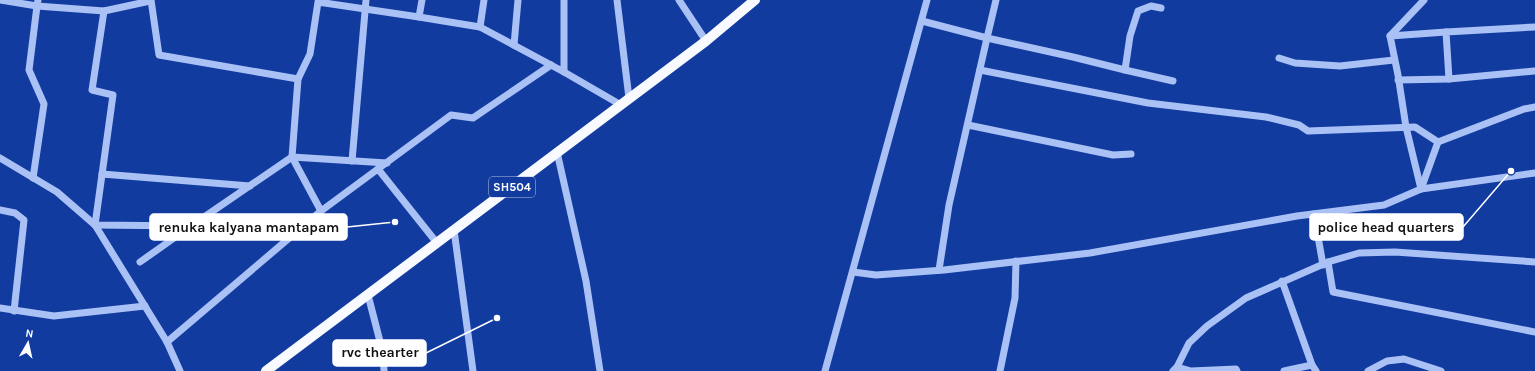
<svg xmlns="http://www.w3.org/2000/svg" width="1535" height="371" font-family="Karla,sans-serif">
  <rect width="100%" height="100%" fill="#123ba0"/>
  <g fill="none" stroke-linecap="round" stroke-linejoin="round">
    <g stroke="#aac1f5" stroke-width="7">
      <polyline points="0,0 37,6 38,0"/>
      <polyline points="151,0 159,55 298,79"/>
      <polyline points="564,0 564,72"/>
      <polyline points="617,0 629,98"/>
      <polyline points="679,0 706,41"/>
      <polyline points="996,0 987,38 1073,57 1125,70 1130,36 1138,11 1151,6 1161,8"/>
      <polyline points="1424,0 1390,36 1398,75 1406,127 1421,189 1535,173"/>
      <polyline points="104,11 150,1"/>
      <polyline points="419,17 480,27 484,0"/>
      <polyline points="922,21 987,38 949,205 939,270"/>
      <polyline points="480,27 564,72 621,105"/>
      <polyline points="1390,36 1446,32"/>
      <polyline points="514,45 518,0"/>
      <polyline points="1279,58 1295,63 1340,66 1394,60"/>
      <polyline points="980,70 1148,103 1266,117 1299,125 1308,131 1415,127 1438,142"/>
      <polyline points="1125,70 1173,81"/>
      <polyline points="1449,79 1534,71"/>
      <polyline points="1398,80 1449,79 1446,32 1535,27"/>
      <polyline points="968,125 1113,155 1131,154"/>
      <polyline points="557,152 586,281 600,371"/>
      <polyline points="0,158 57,192 95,225 191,226 292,157 387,163"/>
      <polyline points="352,161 366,0"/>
      <polyline points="378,169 437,243"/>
      <polyline points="102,174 250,186"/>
      <polyline points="33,178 44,104 29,70 37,6 104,11 92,90 113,95 95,225 167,342 180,371"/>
      <polyline points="0,210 15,213 24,220 14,311"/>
      <polyline points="321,211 292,157 298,79 310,54 318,2 419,17 422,0"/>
      <polyline points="1314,214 1323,265"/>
      <polyline points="454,230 473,371"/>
      <polyline points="140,262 191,226"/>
      <polyline points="1328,262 1333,292 1535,332"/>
      <polyline points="853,272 876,275 944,270 1090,253 1297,216 1384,205 1421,189 1438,142 1524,109 1535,107"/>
      <polyline points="1282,281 1312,365"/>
      <polyline points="368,295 383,353 384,371"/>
      <polyline points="0,308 54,316 145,306"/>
      <polyline points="167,342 321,211 451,115 473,118 551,65"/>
      <polyline points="1177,367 1189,343 1207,326 1246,298 1328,262 1359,253 1395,252 1535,262"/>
      <polyline points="825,371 927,0"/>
      <polyline points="1000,371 1015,298 1016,261"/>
      <polyline points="1173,371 1177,367 1191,371 1236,369 1237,371"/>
      <polyline points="1284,371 1312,365 1316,371"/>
      <polyline points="1368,371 1387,361 1404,359 1441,371"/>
    </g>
    <polyline stroke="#f8faff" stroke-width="10" points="266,371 706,41 755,0"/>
  </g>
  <g text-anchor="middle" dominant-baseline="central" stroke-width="3" stroke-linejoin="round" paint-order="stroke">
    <rect fill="#123ba0" stroke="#b8c4e2" stroke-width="1" x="489" y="177" width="46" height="20" rx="3"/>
    <g font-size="12" font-weight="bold" fill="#fff">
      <text x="512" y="187">SH504</text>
    </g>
  </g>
  <path fill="none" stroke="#fff" stroke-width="1.5" d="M395 222L347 227M1511 171L1463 227M497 318L426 353"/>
  <g fill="#fff" stroke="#123ba0" stroke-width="1.5">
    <circle cx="395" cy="222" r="4"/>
    <circle cx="1511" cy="171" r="4"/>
    <circle cx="497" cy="318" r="4"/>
  </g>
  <g fill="#fff" stroke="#fff" stroke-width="1.5">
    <rect x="150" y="214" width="197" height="26" rx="4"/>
    <rect x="1310" y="214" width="153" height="26" rx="4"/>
    <rect x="333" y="340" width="93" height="26" rx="4"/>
  </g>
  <g font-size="14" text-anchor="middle" font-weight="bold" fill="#111">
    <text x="249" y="232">renuka kalyana mantapam</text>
    <text x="1386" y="232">police head quarters</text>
    <text x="380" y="357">rvc thearter</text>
  </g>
  <g transform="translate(28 343) rotate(9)" stroke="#123ba0" stroke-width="3" paint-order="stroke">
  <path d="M0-3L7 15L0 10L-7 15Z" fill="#ffffff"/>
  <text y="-6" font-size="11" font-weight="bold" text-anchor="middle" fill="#ffffff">N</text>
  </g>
</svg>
